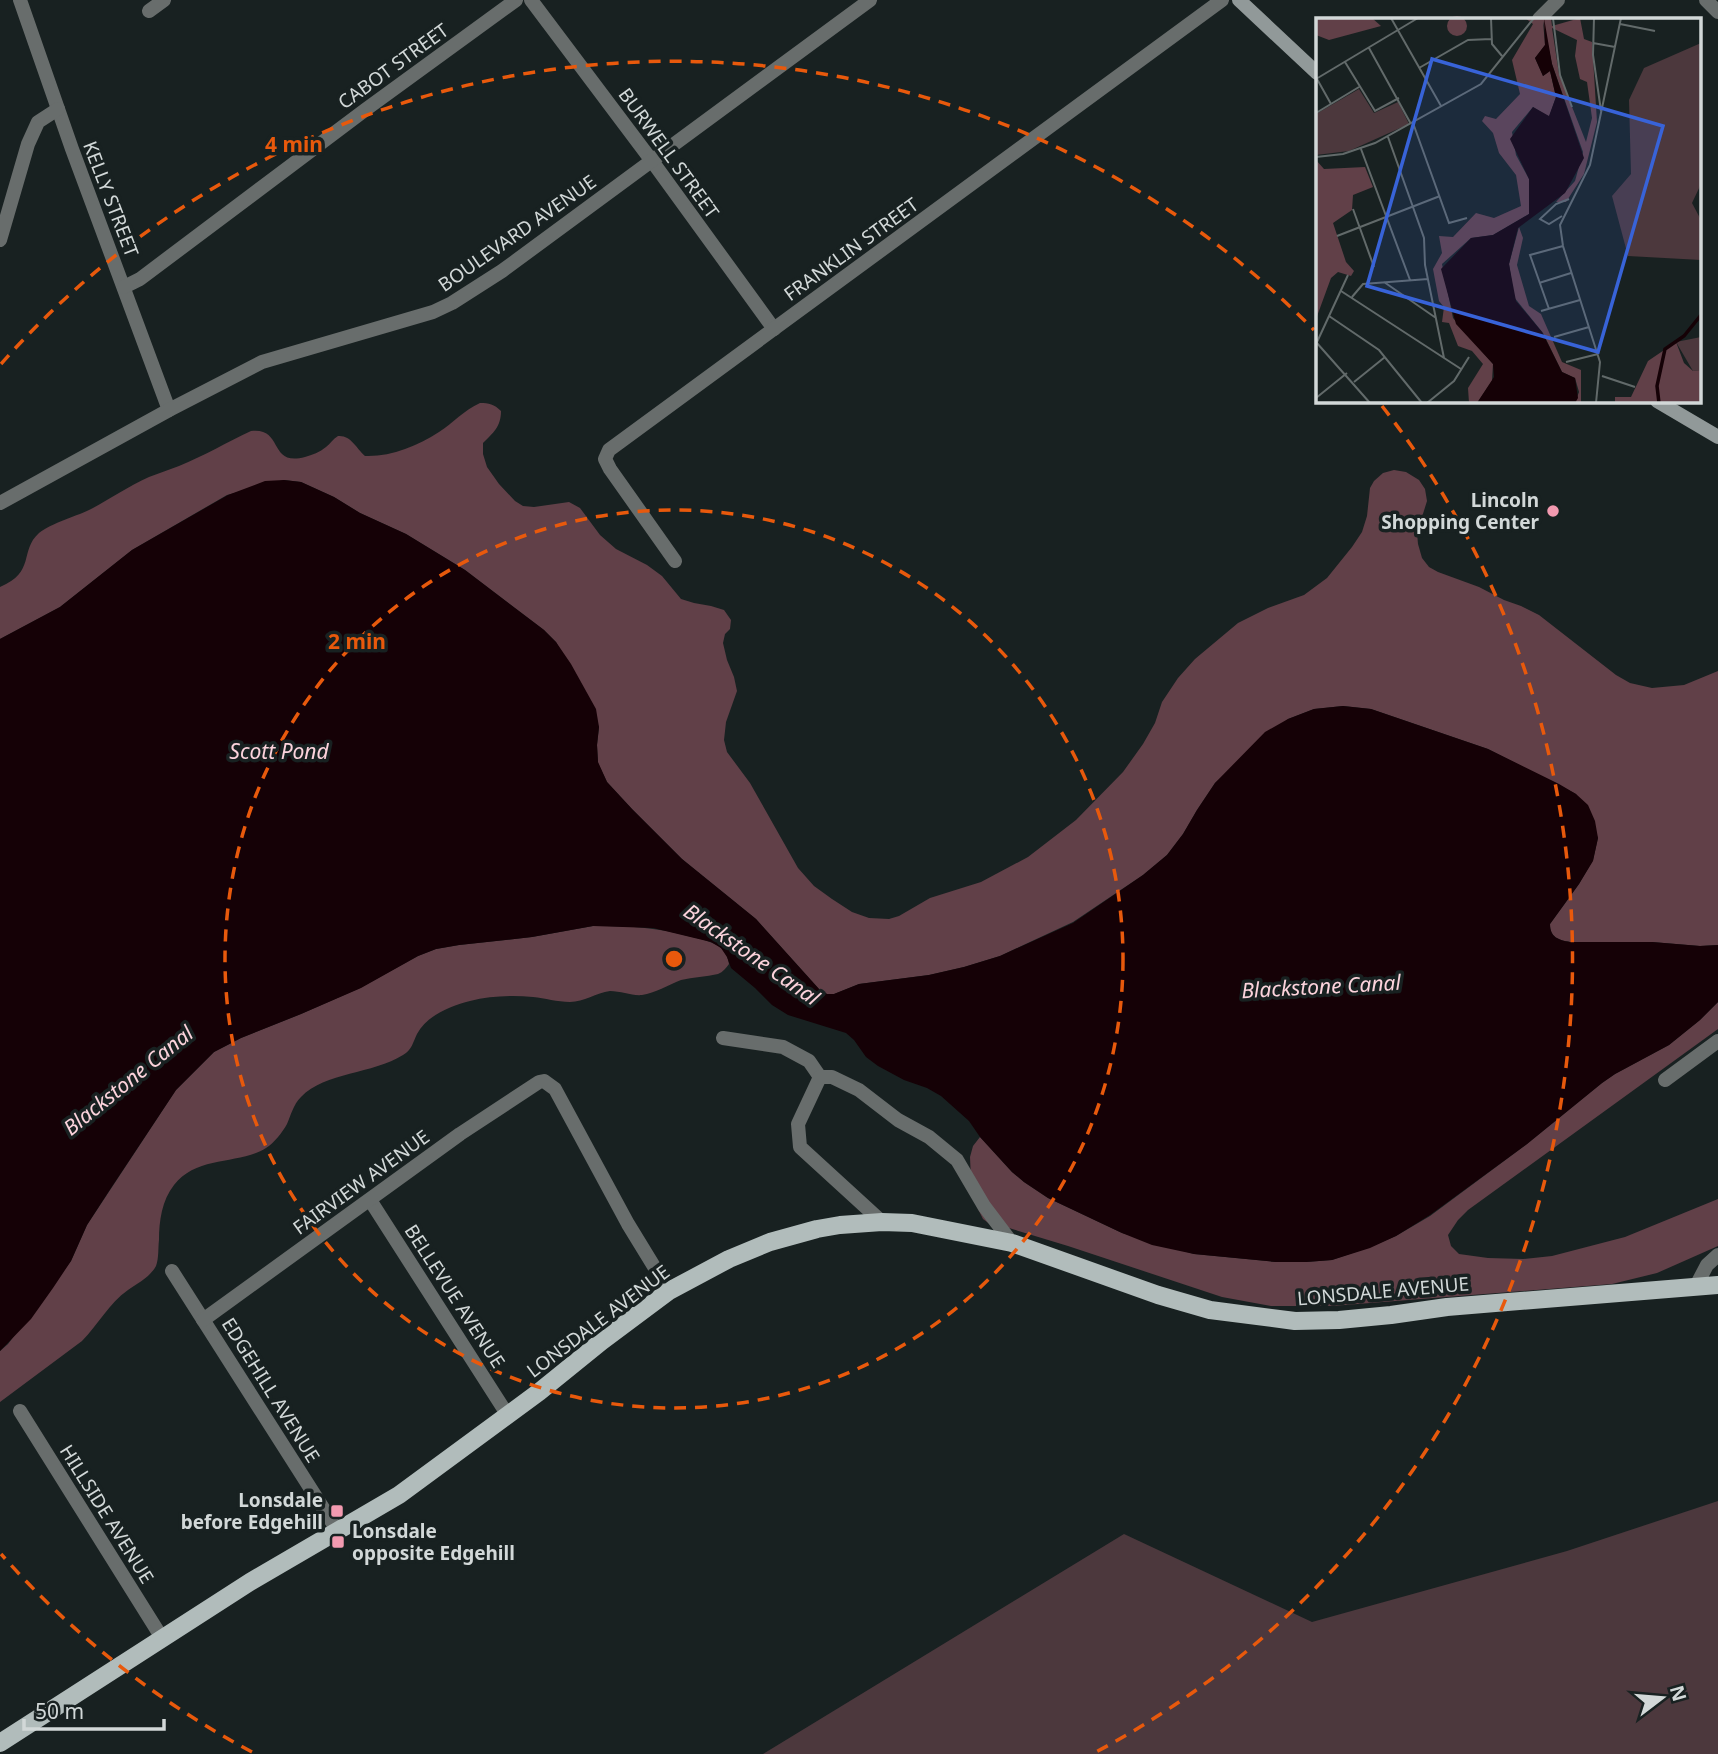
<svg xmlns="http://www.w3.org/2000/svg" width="1718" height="1754" font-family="'Noto Sans',sans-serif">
  <rect width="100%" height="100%" fill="#182121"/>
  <polygon fill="#4c383d" points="1718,1501 1718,1754 763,1754 1124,1534 1312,1622 1567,1551"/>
  <g fill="#614048">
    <path d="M 480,403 C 489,403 494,404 501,411 C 501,427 493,433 483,443 L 483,454 L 487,467 L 499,484 L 515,501 L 523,506 L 534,507 L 569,502 L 580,508 L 600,535 L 616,549 L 647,565 L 662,576 L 681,599 L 694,603 L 711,606 L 724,610 L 731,620 L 730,629 L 725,634 L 723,643 L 727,660 L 734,677 L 737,691 L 726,722 L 724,740 L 727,752 L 750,783 L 798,868 L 814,886 L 832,899 L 852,912 L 869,918 L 889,919 L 899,916 L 930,898 L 981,882 L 1028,857 L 1076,820 L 1123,772 L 1143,744 L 1155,723 L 1162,702 L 1178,678 L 1195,659 L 1238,623 L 1268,608 L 1304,595 L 1327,578 L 1352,547 L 1362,532 L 1367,516 L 1370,488 L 1374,481 L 1383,473 L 1394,470 L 1406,472 L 1419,480 L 1425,489 L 1427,501 L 1417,533 L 1418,544 L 1422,558 L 1429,567 L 1438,572 L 1479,587 L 1504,600 L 1521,606 L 1539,615 L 1616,675 L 1630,683 L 1652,688 L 1684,685 L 1718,671 L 1718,945 L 1700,946 L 1652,942 L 1570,942 C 1558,940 1550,937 1550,924 L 1579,884 L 1593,860 L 1598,838 L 1576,794 L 1488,749 L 1371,709 L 1343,706 L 1314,709 L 1288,719 L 1215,783 L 1197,810 L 1183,834 L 1167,855 L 1143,875 L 1073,922 L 1000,956 L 964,967 L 929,975 L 859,984 L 834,994 L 827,994 L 819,989 L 756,919 L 682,859 L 632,809 L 607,782 L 598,763 L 597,745 L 599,727 L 556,642 L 544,630 L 465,570 L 406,534 L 360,513 L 334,497 L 301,482 L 284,480 L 227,495 L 132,550 L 60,607 L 0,639 L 0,587 C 36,572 19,551 39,533 C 51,523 78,516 93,508 C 111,498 129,486 149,477 C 159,473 169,470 179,466 C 204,456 227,442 251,431 C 284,427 268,467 305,457 C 312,455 320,452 326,447 C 330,444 333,439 338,436 C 351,435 356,448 365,456 C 391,457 417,446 439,432 C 453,423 464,410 480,403 Z"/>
    <path d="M 593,926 C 629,926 657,927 692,937 C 701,939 715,942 722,949 C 726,953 728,958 729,964 C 726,968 723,972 718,974 C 706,977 693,977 681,980 C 668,985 655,993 642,995 C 632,996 621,991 610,991 C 596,993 584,1002 570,1002 C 557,1002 545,998 533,997 C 512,995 490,996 470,1001 C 451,1006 427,1015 417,1034 C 413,1042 412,1050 403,1055 C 373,1074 325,1072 301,1097 C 293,1105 291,1115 287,1124 C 282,1133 274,1143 266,1148 C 239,1165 197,1155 174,1185 C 162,1200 159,1221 159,1240 C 158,1248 159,1258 156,1266 C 150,1277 138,1283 128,1290 C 109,1303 98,1325 82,1341 L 0,1402 L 0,1351 L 8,1344 L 71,1261 L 87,1225 L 176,1090 L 214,1052 L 241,1038 L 301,1014 L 360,988 L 418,956 L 436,949 L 459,945 L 532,937 Z"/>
    <polygon points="1718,1002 1718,1029 1468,1210 1458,1220 1448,1235 1451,1246 1459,1254 1488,1258 1523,1259 1552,1256 1625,1237 1718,1199 1718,1246 1657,1273 1612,1284 1332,1306 1271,1306 1222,1297 1068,1246 1009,1228 991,1225 983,1219 978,1209 971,1179 970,1157 973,1146 980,1137 1012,1172 1024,1182 1048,1198 1122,1233 1194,1254 1276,1262 1306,1262 1332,1260 1370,1247 1396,1236 1430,1216 1527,1144 1602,1083 1615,1074 1669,1045 1700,1020"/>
  </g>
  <path fill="#150106" d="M 284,480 L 301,482 L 334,497 L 360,513 L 406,534 L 465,570 L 544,630 L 556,642 L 571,664 L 596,709 L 599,727 L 597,745 L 598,762 L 607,782 L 632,809 L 682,859 L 756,919 L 819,989 L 827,994 L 834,994 L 859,984 L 929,975 L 964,967 L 1000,956 L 1073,923 L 1143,875 L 1167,855 L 1183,834 L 1197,810 L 1215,783 L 1265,732 L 1288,719 L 1314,709 L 1343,706 L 1371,709 L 1488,749 L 1559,784 L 1576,794 L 1588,805 L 1595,821 L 1598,838 L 1593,861 L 1579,884 L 1550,924 C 1550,937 1558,940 1570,942 L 1652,942 L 1700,946 L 1718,945 L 1718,1002 L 1700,1020 L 1669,1045 L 1615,1074 L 1602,1083 L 1527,1144 L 1430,1215 L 1396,1236 L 1370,1248 L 1332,1260 L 1306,1262 L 1276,1262 L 1194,1254 L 1152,1245 L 1122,1233 L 1048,1198 L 1024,1182 L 1012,1172 L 980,1137 L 969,1121 L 941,1096 L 927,1088 L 904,1080 L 878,1066 L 866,1057 L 854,1040 L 846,1033 L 788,1015 L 772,1005 L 755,988 L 731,968 L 727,957 L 721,948 L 711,942 L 653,928 L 593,926 L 532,937 L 459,945 L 436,949 L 418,956 L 361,988 L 301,1014 L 241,1038 L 214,1052 L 176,1090 L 109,1191 L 87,1225 L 71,1261 L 53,1288 L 31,1319 L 0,1351 L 0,639 L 60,607 L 132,550 L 228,495 L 265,481 Z"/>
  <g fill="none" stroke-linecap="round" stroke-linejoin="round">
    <g stroke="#686d6c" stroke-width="14">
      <polyline points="20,0 72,149 169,410"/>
      <polyline points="531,0 652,161 774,329"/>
      <polyline points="1706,0 1718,12"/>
      <polyline points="149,11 164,0"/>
      <polyline points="1539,19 1558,0"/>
      <polyline points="0,240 28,144 38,122 58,109"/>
      <polyline points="124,287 140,279 365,110 516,0"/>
      <polyline points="0,503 169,410 262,362 433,312 452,303 502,271 870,0"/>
      <polyline points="675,561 610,469 605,459 609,450 1222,0"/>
      <polyline points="723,1038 783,1047 809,1061 820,1077"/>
      <polyline points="1665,1080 1718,1041"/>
      <polyline points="370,1200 507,1414"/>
      <polyline points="882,1222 800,1147 798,1124 820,1077 832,1077 859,1090 898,1120 929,1137 957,1160 984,1206 1012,1243"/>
      <polyline points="172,1271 337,1530"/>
      <polyline points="1696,1286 1707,1265 1718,1255"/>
      <polyline points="203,1320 460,1134 539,1082 544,1081 555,1089 628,1224 669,1291"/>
      <polyline points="20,1411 162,1638"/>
    </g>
    <g stroke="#919999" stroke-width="14">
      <polyline points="1239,0 1317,73"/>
      <polyline points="1657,401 1718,437"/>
    </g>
    <polyline stroke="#b1bcbb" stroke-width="18" points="0,1743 250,1582 399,1495 539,1392 602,1341 669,1291 729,1259 770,1242 817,1229 840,1225 882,1222 912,1223 1012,1243 1158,1295 1210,1310 1295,1321 1339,1320 1391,1315 1447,1307 1718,1285"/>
  </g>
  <g fill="none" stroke="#e8590c" stroke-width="3.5" stroke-dasharray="12 9">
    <circle cx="674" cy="959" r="449"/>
    <path d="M252 1752A898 898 0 0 1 1 1554M1 364A898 898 0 0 1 1314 330M1382 406A898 898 0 0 1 1096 1752"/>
  </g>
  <g fill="#f29ab0" stroke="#182121" stroke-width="2.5">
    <circle cx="1553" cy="511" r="7"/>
    <rect x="330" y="1504" width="14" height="14" rx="3.5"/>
    <rect x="331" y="1535" width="14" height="14" rx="3.5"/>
  </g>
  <g text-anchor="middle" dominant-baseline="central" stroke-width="7" stroke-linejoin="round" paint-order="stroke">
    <g font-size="19" fill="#d2d8d8" stroke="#182121">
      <text transform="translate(393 66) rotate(-36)">CABOT STREET</text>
      <text transform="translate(669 153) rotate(54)">BURWELL STREET</text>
      <text transform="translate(111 199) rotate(69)">KELLY STREET</text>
      <text transform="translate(517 233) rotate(-35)">BOULEVARD AVENUE</text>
      <text transform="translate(851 249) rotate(-36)">FRANKLIN STREET</text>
      <text transform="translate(361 1182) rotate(-36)">FAIRVIEW AVENUE</text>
      <text transform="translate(1383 1291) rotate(-5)">LONSDALE AVENUE</text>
      <text transform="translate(455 1296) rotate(57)">BELLEVUE AVENUE</text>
      <text transform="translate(598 1321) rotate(-37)">LONSDALE AVENUE</text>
      <text transform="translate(271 1390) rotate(58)">EDGEHILL AVENUE</text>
      <text transform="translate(107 1514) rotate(58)">HILLSIDE AVENUE</text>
    </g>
    <g font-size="19" font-weight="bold" fill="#d2d8d8" stroke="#182121" text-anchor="end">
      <text x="1539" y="500">Lincoln<tspan x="1539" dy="22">Shopping Center</tspan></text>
      <text x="323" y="1500">Lonsdale<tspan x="323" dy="22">before Edgehill</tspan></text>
      <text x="352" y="1531" text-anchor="start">Lonsdale<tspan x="352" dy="22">opposite Edgehill</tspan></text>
    </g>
    <g font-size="21" font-style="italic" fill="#fcd3dc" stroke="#182121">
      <text x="279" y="751">Scott Pond</text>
      <text transform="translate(752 954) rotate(35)">Blackstone Canal</text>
      <text transform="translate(1321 986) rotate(-3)">Blackstone Canal</text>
      <text transform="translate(128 1080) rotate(-39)">Blackstone Canal</text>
    </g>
  </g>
  <g transform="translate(1316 18)">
    <rect width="385" height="385" fill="#182121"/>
    <path d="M 385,25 L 385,166 L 376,185 L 385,202 L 385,242 L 312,238 L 296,178 L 315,156 L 313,82 L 328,50 ZM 43,71 L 58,95 L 82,84 L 93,106 L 33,133 L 0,137 L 0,96 ZM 385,319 L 385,352 L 377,353 L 360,324 Z" fill="#4c383d"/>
    <path d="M131 8a10 10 0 1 1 20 0a10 10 0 1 1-20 0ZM 0,0 L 56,0 L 65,8 L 13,22 L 0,17 ZM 209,0 L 235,0 L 236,8 L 264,0 L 268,21 L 276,24 L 281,104 L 268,156 L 250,184 L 240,184 L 259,163 L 267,134 L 236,46 L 227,3 L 229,27 L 219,40 L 227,58 L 234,53 L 240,79 L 233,99 L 217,89 L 196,114 L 200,137 L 213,161 L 213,196 L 177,217 L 155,220 L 126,246 L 137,300 L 177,346 L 176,363 L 161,385 L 153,385 L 152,370 L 167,346 L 156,333 L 142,328 L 133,305 L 126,304 L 128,289 L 123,283 L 117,251 L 126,235 L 123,218 L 137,219 L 160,195 L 178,200 L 205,188 L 200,157 L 183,135 L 177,115 L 166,103 L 169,98 L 180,101 L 204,76 L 196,42 L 217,6 ZM 236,10 L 261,22 L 259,38 L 264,61 L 271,64 L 276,100 L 270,124 L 243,56 ZM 0,142 L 8,151 L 49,149 L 57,169 L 37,177 L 36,192 L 17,205 L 30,244 L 38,253 L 35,258 L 22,254 L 15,260 L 0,301 ZM 203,209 L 207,220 L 201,247 L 213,288 L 225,296 L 246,344 L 265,352 L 265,385 L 259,385 L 263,374 L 259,360 L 246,354 L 227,315 L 198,279 L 193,246 ZM 360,324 L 368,345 L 377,353 L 385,352 L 385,385 L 299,385 L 299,379 L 315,379 L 332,343 Z" fill="#614048" fill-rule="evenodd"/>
    <path d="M 228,0 L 236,46 L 268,140 L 249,175 L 202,210 L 193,246 L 200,283 L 226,314 L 246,354 L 259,360 L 262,380 L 259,385 L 161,385 L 178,359 L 177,346 L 140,306 L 125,251 L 155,220 L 177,217 L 213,196 L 213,161 L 194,121 L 217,89 L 233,98 L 240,79 L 234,53 L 227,58 L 219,40 L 229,27 Z" fill="#150106"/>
    <path fill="none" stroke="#150106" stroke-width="3.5" d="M 343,385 L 341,368 L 349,331 L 368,318 L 385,297"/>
    <path fill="none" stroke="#626a6a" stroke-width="2" d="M 75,0 L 125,88M 175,0 L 176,26 L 186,38M 237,0 L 244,57 L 256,89M 278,0 L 277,37 L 285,93M 304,6 L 339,13M 277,25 L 299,29M 53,30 L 95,106M 29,44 L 59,93 L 83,80M 103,50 L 152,22 L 175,21M 0,61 L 102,0M 1,61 L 15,86M 0,95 L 43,69M 97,105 L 133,205 L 151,200M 72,119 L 108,220 L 109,247 L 128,340M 45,131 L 94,262M 0,139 L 27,136 L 59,125 L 165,66 L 218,0M 37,191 L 58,249M 246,198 L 233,206 L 224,201 L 240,186 L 253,181M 21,218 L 124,178M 68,264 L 120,300M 223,265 L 255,255M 25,273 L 145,351M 36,279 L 47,266 L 112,261M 233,291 L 214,237 L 247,228M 225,293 L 264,282M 13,298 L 63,332 L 106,385M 238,319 L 273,309M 0,324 L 54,385M 1,324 L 32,257M 250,344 L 282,336M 286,358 L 319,369M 38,364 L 69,339M 0,380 L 31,355M 111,385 L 138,363 L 153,339M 280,385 L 284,344 L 247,228 L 244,207 L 274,147 L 305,0"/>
    <path fill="#3863d8" fill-opacity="0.15" stroke="#3863d8" stroke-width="3.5" d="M 116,41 L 347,108 L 282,334 L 51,268 Z"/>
    <rect width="385" height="385" fill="none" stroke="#d2d8d8" stroke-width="3.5"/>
  </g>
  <circle cx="674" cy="959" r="10" fill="#e8590c" stroke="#182121" stroke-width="3.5"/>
  <g font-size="21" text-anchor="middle" font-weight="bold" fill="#e8590c" stroke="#182121" stroke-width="7" stroke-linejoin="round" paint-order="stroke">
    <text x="294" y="152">4 min</text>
    <text x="357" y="649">2 min</text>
  </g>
  <g transform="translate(1662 1698) rotate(74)" stroke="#182121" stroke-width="5" paint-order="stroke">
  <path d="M0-5L12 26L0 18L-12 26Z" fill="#d2d8d8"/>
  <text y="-10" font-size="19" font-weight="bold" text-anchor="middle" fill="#d2d8d8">N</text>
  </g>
  <path d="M24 1719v10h140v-10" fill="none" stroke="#d2d8d8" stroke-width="3.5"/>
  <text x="35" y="1719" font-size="21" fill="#d2d8d8" stroke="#182121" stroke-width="5" paint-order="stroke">50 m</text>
</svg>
